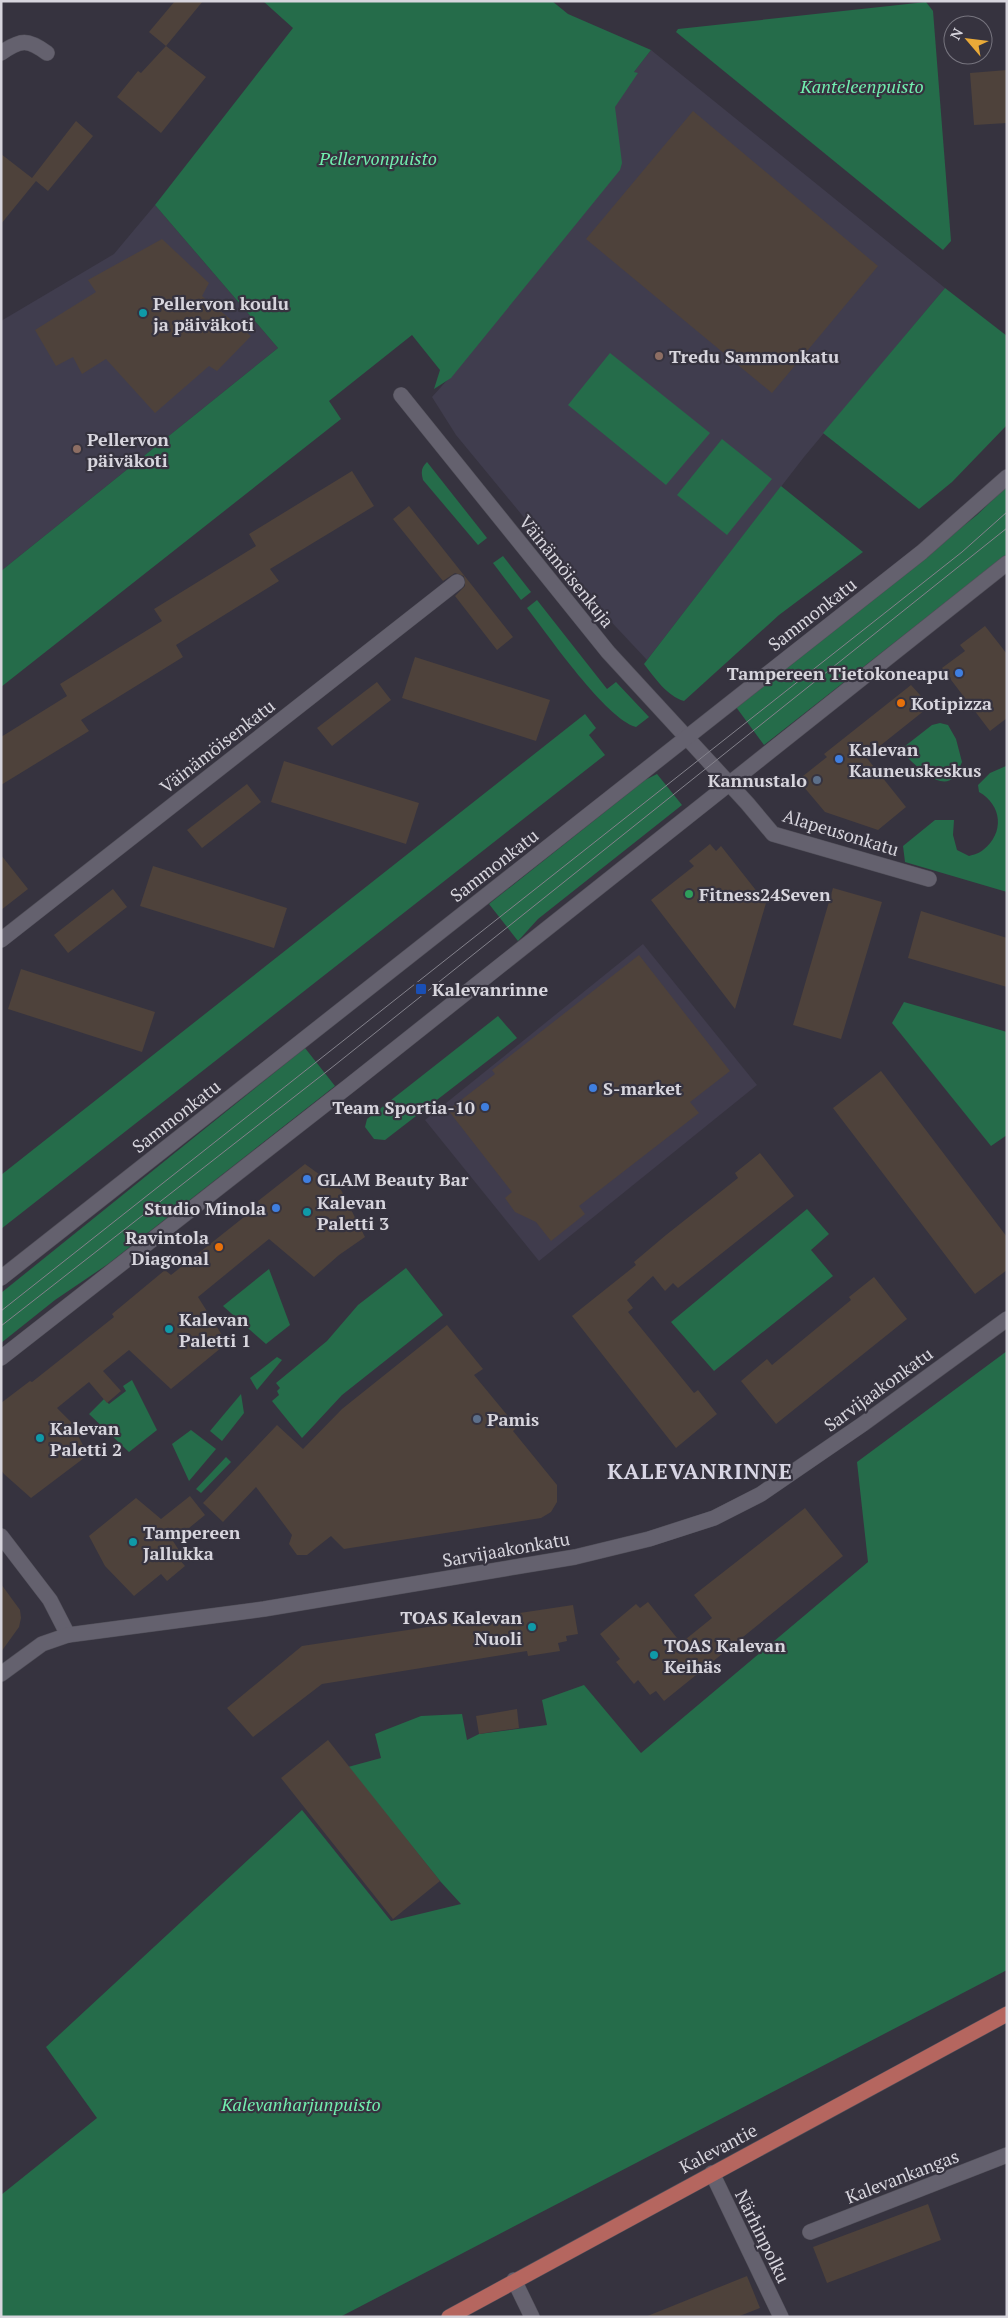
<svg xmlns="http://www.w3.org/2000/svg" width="1008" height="2318" font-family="'PT Serif',serif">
  <rect width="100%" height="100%" fill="#36333f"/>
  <polygon fill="#403c4d" points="643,944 757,1085 539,1261 425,1120"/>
  <g fill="#403d4e">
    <polygon points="651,50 945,288 804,457 647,660 602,612 456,435 432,397 450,377 609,104"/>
    <polygon points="155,205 278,348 1,571 1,321 114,254"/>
  </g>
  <g fill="#256c4a">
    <polygon points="263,1 552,1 568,14 651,50 634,72 638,73 615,107 622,163 620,170 451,378 434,389 440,370 412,335 329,401 341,419 1,687 1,571 278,348 155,205 293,28"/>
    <polygon points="926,2 933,11 951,241 943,250 676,32 678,29"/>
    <polygon points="945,288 1007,336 1007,425 952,482 919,509 823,433"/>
    <polygon points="610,353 710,433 666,485 568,405"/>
    <polygon points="722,439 772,479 727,535 677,495"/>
    <path d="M 427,462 L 487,538 L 478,545 L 423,480 C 421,472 421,468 427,462 Z"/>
    <path d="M 781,486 L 863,552 L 779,615 L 684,701 C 667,696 655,678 644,664 Z"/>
    <polygon points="1007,486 1007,554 764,745 736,707 977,515"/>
    <polygon points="503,556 531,592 521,600 493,563"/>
    <path d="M 537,600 L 607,689 L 616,682 L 649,717 L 636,727 C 606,719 548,635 527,608 Z"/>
    <polygon points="585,714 596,728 589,735 605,755 1,1229 1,1175"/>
    <path d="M 940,723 L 948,725 L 956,739 L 962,762 C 960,766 958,773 955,776 C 940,795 911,760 900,750 L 932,725 Z"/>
    <path d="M 1006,766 L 1007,892 L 905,862 L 903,846 L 935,820 L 954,820 L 953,835 L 957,850 L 969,856 C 973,855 980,853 983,850 C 1005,833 1002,805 979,792 L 978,785 L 990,773 Z"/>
    <polygon points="657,774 682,805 538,919 518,941 489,904 645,780"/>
    <polygon points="904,1002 1007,1032 1007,1135 991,1146 892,1023"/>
    <polygon points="498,1016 517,1038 385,1140 374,1139 365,1127 367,1119"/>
    <polygon points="305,1048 335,1086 108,1264 55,1300 1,1343 1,1293"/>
    <polygon points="807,1209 829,1234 811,1250 833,1276 714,1371 671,1322"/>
    <polygon points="406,1268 443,1315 342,1395 302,1438 272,1401 279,1395 277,1391 280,1388 276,1383 327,1341 358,1305"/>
    <polygon points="269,1269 290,1325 266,1344 223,1306"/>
    <polygon points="1007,1351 1007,1970 340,2317 1,2317 1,2195 97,2118 46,2047 302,1810 391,1921 461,1904 440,1881 348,1767 381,1758 375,1734 421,1716 462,1714 467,1740 479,1734 547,1725 542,1700 584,1685 641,1753 868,1562 857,1462"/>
    <polygon points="277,1357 282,1360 257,1390 250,1378"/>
    <polygon points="132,1380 157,1430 129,1452 89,1414 104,1399 109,1404 126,1391 123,1386"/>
    <polygon points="241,1394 244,1413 222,1441 210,1431"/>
    <polygon points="191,1430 216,1449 189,1481 172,1444"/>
    <polygon points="226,1457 231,1462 201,1493 196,1489"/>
  </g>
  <g fill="#4e423b">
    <polygon points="175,1 203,1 166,46 149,32"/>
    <polygon points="166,46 206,77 161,133 117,97 138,71 141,73"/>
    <polygon points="1007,70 1007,123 974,125 970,73"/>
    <polygon points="693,111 878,266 772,393 586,239"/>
    <polygon points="76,121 93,136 48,191 36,181 1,224 1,154 32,178"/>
    <polygon points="162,239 209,283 202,296 251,336 217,371 209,366 155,413 106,359 82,374 73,357 56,366 35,330 96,292 88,280"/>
    <polygon points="352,471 374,506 270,569 279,581 176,645 183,657 81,720 89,731 1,785 1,737 67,696 60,684 162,621 154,609 256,546 249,534"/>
    <polygon points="409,506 513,637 497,650 455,596 465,586 464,576 455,573 443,581 393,519"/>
    <polygon points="985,626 1007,654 1007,718 990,731 942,668 965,651 960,645"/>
    <polygon points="415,657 550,700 536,741 402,698"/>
    <polygon points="377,682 391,700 332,746 317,728"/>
    <polygon points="911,685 930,706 866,757 906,807 878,830 825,812 798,780 827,757 824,754"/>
    <polygon points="284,761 419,803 406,844 271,802"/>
    <polygon points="247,784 261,802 202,848 187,830"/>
    <polygon points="710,844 716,851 721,846 766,903 735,1009 651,900 694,866 689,861"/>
    <polygon points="1,855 28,889 1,910"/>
    <polygon points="153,866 287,908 274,948 140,906"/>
    <polygon points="833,888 882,902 841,1039 793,1025"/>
    <polygon points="113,889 127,907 68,953 54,935"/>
    <polygon points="921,911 1007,938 1007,987 908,958"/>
    <polygon points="639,955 730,1071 690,1102 699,1113 579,1206 585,1214 551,1241 536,1222 515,1212 505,1198 512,1192 448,1110 495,1074 492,1070"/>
    <polygon points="21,969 155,1012 142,1052 8,1009"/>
    <polygon points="881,1071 1007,1237 1007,1270 975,1294 833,1108"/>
    <polygon points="760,1153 794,1196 678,1288 673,1283 665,1291 653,1276 627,1300 633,1308 628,1312 694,1393 698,1390 717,1414 676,1448 572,1316 636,1265 634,1262 666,1235 738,1178 735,1173"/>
    <polygon points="305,1164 341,1190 365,1237 339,1255 314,1277 269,1239 198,1297 227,1343 171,1389 129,1350 103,1371 121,1391 107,1403 89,1382 57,1408 71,1422 88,1455 31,1498 4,1474 1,1470 1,1403 30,1381 32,1382 114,1317 112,1314 165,1270 171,1275 259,1205 258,1201"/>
    <polygon points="874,1277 907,1319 776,1424 741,1381 767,1359 772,1365 851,1300 849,1297"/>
    <polygon points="447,1325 483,1369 474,1375 517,1427 513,1431 557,1485 557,1502 551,1512 541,1518 344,1549 331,1536 307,1555 297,1555 289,1544 292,1535 256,1487 223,1522 203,1503 277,1425 303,1449 342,1409"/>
    <polygon points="190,1496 205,1515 173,1541 180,1552 176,1556 185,1566 167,1581 161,1574 134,1596 105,1566 89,1536 136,1498 161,1519"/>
    <polygon points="805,1508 843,1556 664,1701 656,1691 650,1695 638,1680 634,1684 616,1662 620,1659 600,1634 636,1604 640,1608 648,1602 681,1643 712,1618 694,1595"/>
    <polygon points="1,1584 20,1610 21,1618 19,1627 1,1652"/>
    <polygon points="573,1605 578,1634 566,1636 567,1641 558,1643 560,1651 528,1656 527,1651 322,1684 253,1737 227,1708 302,1646"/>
    <polygon points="517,1709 519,1728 479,1734 476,1716"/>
    <polygon points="328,1740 440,1881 393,1919 281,1778"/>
    <polygon points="928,2204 941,2240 827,2283 813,2247"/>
    <polygon points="747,2276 760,2308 737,2317 645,2317"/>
  </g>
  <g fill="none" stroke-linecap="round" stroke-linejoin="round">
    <g stroke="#514f59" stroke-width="16">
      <g id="street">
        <path d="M 1,53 C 21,39 28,39 47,53"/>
        <polyline points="401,395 608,652 747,803 773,834 929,879"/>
        <polyline points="1,940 457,582"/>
        <polyline points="1,1536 50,1600 68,1635"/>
        <polyline points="712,2173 781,2317"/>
        <polyline points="810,2232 1007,2155"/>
        <polyline points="514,2280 532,2317"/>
      </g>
    </g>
    <g stroke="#514f59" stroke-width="16">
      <g id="secondary">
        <polyline points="1,1278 922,552 1007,477"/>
        <polyline points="1,1358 350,1085 1007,563"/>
        <polyline points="1,1674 42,1644 68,1635 264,1609 575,1557 649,1539 714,1518 761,1494 863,1424 1007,1319"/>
      </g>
    </g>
    <g stroke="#514f59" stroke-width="16">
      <polyline id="primary" points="449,2317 1007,2014"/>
    </g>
    <use href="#street" stroke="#64616e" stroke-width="15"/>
    <use href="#secondary" stroke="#64616e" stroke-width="15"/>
    <use href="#primary" stroke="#b5665f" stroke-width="15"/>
    <g stroke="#84828c" stroke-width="1">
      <polyline points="1,1311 962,552 1007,512"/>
      <polyline points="1,1326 335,1065 1007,528"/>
    </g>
  </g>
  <g fill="#0f9aa8" stroke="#36333f" stroke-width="2">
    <circle cx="143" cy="313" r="5"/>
    <circle cx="307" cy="1212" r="5"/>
    <circle cx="169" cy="1329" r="5"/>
    <circle cx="40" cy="1438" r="5"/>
    <circle cx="133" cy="1542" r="5"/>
    <circle cx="532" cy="1627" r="5"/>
    <circle cx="654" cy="1655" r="5"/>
  </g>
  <g fill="#8d6e63" stroke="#36333f" stroke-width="2">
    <circle cx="659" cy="356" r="5"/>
    <circle cx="77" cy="449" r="5"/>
  </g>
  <g fill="#3f7fe0" stroke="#36333f" stroke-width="2">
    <circle cx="959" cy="673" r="5"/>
    <circle cx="839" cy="759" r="5"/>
    <circle cx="593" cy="1088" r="5"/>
    <circle cx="485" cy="1107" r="5"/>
    <circle cx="307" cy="1179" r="5"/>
    <circle cx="276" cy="1208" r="5"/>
  </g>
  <g fill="#e8710a" stroke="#36333f" stroke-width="2">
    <circle cx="901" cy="703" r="5"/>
    <circle cx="219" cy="1247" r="5"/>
  </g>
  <g fill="#5c6f8a" stroke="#36333f" stroke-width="2">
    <circle cx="817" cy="780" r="5"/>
    <circle cx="477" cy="1419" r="5"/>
  </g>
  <circle fill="#2e9e5b" stroke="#36333f" stroke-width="2" cx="689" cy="894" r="5"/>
  <rect fill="#1a4fb4" stroke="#36333f" stroke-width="2" x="415" y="983" width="12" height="12" rx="2.5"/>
  <g text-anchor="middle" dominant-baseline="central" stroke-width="4.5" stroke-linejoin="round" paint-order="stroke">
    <g font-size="18" font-style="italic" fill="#71efaf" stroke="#36333f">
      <text x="862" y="86">Kanteleenpuisto</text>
      <text x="378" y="158">Pellervonpuisto</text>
      <text x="301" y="2104">Kalevanharjunpuisto</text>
    </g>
    <g font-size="18" font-weight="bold" fill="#d7d5dd" stroke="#36333f" text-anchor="start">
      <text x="153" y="303">Pellervon koulu<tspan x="153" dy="21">ja päiväkoti</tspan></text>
      <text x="669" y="356">Tredu Sammonkatu</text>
      <text x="87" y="439">Pellervon<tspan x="87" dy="21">päiväkoti</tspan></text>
      <text x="949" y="673" text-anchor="end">Tampereen Tietokoneapu</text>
      <text x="911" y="703">Kotipizza</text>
      <text x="849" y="749">Kalevan<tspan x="849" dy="21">Kauneuskeskus</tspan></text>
      <text x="807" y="780" text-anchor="end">Kannustalo</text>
      <text x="699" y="894">Fitness24Seven</text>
      <text x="432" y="989">Kalevanrinne</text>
      <text x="603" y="1088">S-market</text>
      <text x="475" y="1107" text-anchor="end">Team Sportia-10</text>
      <text x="317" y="1179">GLAM Beauty Bar</text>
      <text x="317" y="1202">Kalevan<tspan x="317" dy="21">Paletti 3</tspan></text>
      <text x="266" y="1208" text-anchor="end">Studio Minola</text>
      <text x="209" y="1237" text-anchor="end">Ravintola<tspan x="209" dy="21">Diagonal</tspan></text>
      <text x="179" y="1319">Kalevan<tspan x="179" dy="21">Paletti 1</tspan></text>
      <text x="487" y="1419">Pamis</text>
      <text x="50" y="1428">Kalevan<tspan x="50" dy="21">Paletti 2</tspan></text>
      <text x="143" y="1532">Tampereen<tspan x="143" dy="21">Jallukka</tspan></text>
      <text x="522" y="1617" text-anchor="end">TOAS Kalevan<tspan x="522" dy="21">Nuoli</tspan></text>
      <text x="664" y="1645">TOAS Kalevan<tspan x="664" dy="21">Keihäs</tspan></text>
    </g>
    <g font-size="18" fill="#d7d5dd" stroke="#36333f">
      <text transform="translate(567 571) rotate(51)">Väinämöisenkuja</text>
      <text transform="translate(812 614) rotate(-38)">Sammonkatu</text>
      <text transform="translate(217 746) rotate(-38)">Väinämöisenkatu</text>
      <text transform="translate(841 832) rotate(17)">Alapeusonkatu</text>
      <text transform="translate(494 865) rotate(-38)">Sammonkatu</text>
      <text transform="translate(176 1116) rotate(-38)">Sammonkatu</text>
      <text transform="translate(878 1389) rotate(-36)">Sarvijaakonkatu</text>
      <text transform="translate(506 1549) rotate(-10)">Sarvijaakonkatu</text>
      <text transform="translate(718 2148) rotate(-28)">Kalevantie</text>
      <text transform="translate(902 2176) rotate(-21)">Kalevankangas</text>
      <text transform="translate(763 2236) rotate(64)">Närhinpolku</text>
    </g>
    <g font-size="22" font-weight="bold" letter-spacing="1" fill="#d8d5e4" stroke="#36333f">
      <text x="700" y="1470">KALEVANRINNE</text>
    </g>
  </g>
  <rect width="1008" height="2318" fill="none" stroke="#d7d5dd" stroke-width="5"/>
  <g transform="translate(968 40) rotate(298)"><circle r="24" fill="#36333f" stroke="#76747e"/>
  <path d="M0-4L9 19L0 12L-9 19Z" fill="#e9aa38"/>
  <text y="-8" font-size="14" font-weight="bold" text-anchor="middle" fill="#d7d5dd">N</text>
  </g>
</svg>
